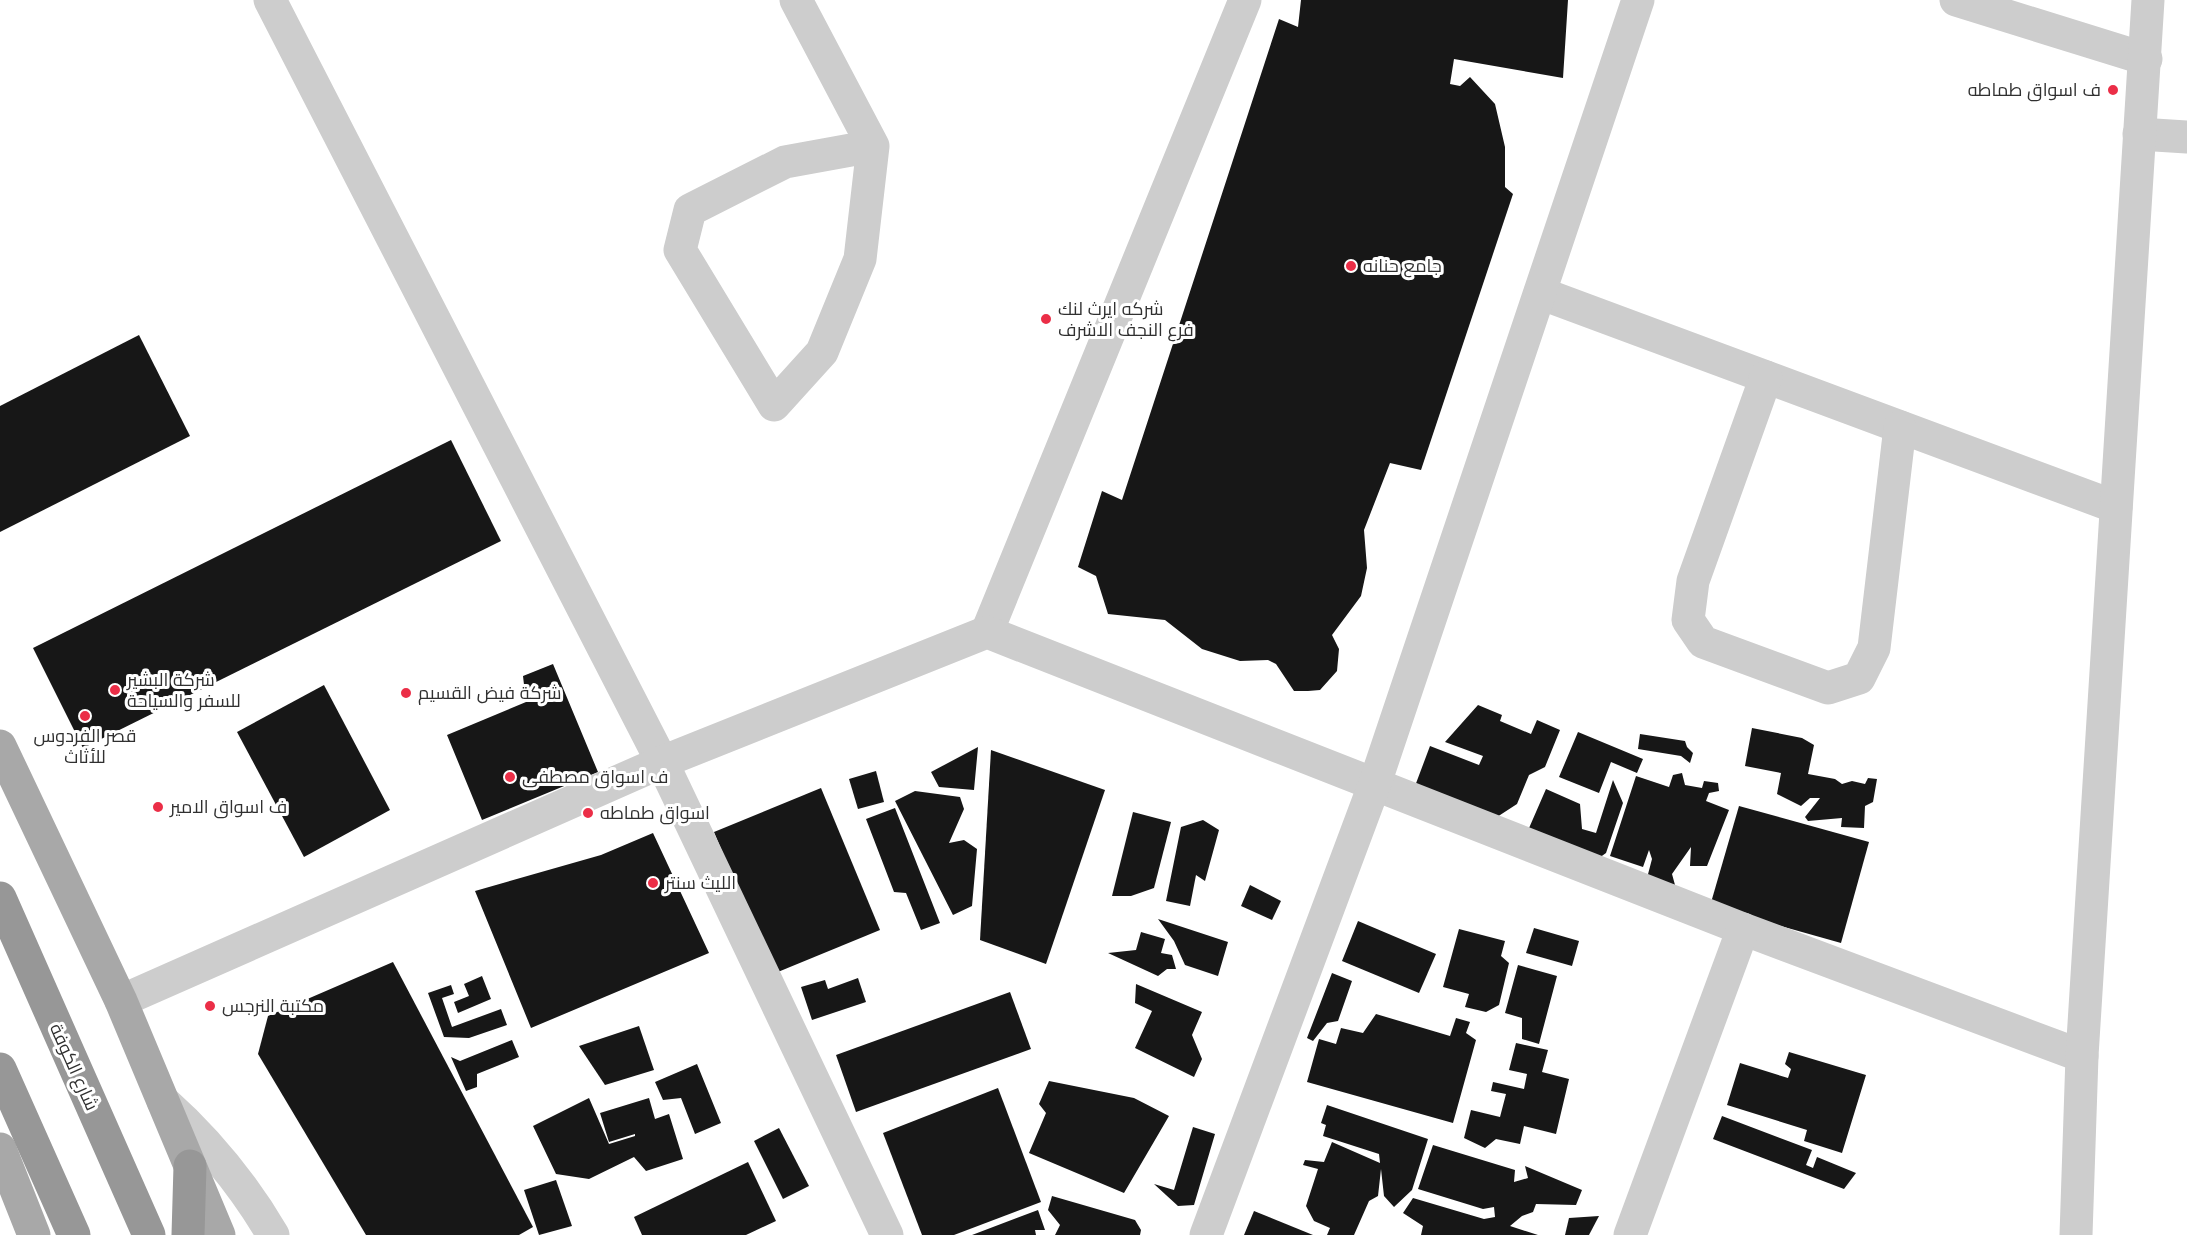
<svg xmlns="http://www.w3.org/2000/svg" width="2187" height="1235" font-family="'DM Sans',Cairo,sans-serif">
  <rect width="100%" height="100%" fill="#fff"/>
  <g fill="#171717">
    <polygon points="1301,0 1568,0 1563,78 1454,59 1450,84 1460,86 1470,77 1495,104 1505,147 1505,187 1513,194 1421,470 1390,463 1364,530 1367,568 1361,596 1332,635 1339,649 1337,671 1320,690 1308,691 1294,691 1276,664 1268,660 1240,661 1202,649 1165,620 1108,614 1096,576 1078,567 1102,491 1122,500 1279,19 1298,27"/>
    <polygon points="139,335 190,436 0,532 0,406"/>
    <polygon points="451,440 501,541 83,748 33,648"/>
    <polygon points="553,664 598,772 482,820 447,735 526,702 523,676"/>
    <polygon points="324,685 390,810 304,857 237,732"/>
    <polygon points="1478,705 1502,715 1500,721 1531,734 1537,720 1560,730 1545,767 1529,775 1517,804 1497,817 1415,786 1430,746 1479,765 1483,756 1445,742"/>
    <polygon points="1752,728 1802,738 1814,745 1808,774 1835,779 1842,784 1852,781 1865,784 1868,778 1877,779 1873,802 1865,806 1864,828 1841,827 1842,818 1808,821 1805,817 1820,798 1810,798 1801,806 1777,794 1781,773 1745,766"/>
    <polygon points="1578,732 1643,759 1637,773 1611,762 1599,793 1559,777"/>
    <polygon points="1640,734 1685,741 1687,747 1693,753 1690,763 1681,756 1638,749"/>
    <polygon points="978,747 974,790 939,787 931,772"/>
    <polygon points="991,750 1105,790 1046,964 980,940"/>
    <polygon points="876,771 884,802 858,809 849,779"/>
    <polygon points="1682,773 1685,785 1702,788 1704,781 1718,783 1719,791 1709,793 1706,801 1729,810 1707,866 1690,866 1691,847 1672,874 1675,885 1647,878 1652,859 1649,850 1643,867 1610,856 1636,776 1669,787 1673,775"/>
    <polygon points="1613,780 1623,803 1606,853 1592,863 1526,835 1546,789 1580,804 1582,829 1596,833"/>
    <polygon points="821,788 880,930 773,974 714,832"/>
    <polygon points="915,791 960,797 964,809 949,843 964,840 977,849 972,906 953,915 895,801"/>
    <polygon points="1739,806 1869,842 1841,943 1710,906"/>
    <polygon points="895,808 940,923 921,930 906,893 894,892 866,819"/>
    <polygon points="1133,812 1171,822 1154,888 1131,896 1112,896"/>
    <polygon points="1203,820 1219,830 1205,881 1196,875 1190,906 1166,901 1181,827"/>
    <polygon points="653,833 709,953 531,1028 475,891 601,855"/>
    <polygon points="1250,885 1281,901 1272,920 1241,906"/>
    <polygon points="1158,919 1228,942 1218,976 1185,965 1174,941"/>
    <polygon points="1358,921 1436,954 1419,993 1342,961"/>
    <polygon points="1534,928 1579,941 1572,966 1526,953"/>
    <polygon points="1459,929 1505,941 1501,956 1509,963 1499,1005 1486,1012 1465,1007 1469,994 1443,987"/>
    <polygon points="1141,932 1165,939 1161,953 1172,955 1176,969 1167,969 1158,976 1108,953 1136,950"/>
    <polygon points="393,962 533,1227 519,1235 366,1235 258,1054 268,1016"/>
    <polygon points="1518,965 1557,976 1539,1044 1522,1039 1522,1018 1505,1013"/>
    <polygon points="1332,973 1352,981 1338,1021 1327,1023 1313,1041 1307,1038"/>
    <polygon points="482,976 491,999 458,1013 454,1002 469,996 464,984"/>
    <polygon points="858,978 866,1002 812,1020 801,987 825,980 828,989"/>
    <polygon points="1136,984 1202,1012 1192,1035 1202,1059 1194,1077 1135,1048 1152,1011 1135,1003"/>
    <polygon points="451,985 454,994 442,998 452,1027 501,1009 507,1025 469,1038 444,1037 428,993"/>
    <polygon points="1010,992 1031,1049 856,1112 836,1055"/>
    <polygon points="1376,1014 1450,1036 1456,1018 1470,1022 1466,1033 1476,1040 1453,1123 1307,1082 1319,1039 1336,1044 1341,1028 1363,1033"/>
    <polygon points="639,1026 654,1070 605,1085 579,1046"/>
    <polygon points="512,1040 519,1057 477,1074 477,1087 466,1091 451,1057 460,1061"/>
    <polygon points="1516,1043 1548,1050 1542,1072 1569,1079 1556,1134 1524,1126 1520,1144 1496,1139 1485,1148 1464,1138 1471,1110 1500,1117 1506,1094 1491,1091 1493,1082 1524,1089 1527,1074 1509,1070"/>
    <polygon points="1789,1052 1866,1075 1842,1153 1804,1141 1807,1130 1727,1105 1740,1063 1788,1078 1791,1069 1785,1064"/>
    <polygon points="697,1064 721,1123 695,1134 681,1098 663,1100 655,1082"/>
    <polygon points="1049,1081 1134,1098 1169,1116 1124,1193 1029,1153 1046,1113 1039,1104"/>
    <polygon points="998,1088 1041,1202 954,1235 922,1235 883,1133"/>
    <polygon points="589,1098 609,1144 635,1136 635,1134 609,1142 600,1113 649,1098 655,1119 669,1114 683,1159 646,1171 634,1157 589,1179 556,1174 533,1126"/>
    <polygon points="1327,1105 1428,1139 1412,1190 1394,1207 1384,1196 1381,1169 1378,1196 1369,1201 1354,1235 1327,1235 1330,1228 1314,1221 1306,1206 1318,1169 1303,1165 1305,1160 1324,1162 1332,1142 1380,1163 1379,1154 1323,1136 1326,1125 1321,1123"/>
    <polygon points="1722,1116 1812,1150 1806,1165 1813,1168 1817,1157 1856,1173 1844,1189 1713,1139"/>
    <polygon points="1193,1127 1215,1134 1194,1205 1178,1206 1154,1184 1174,1190"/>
    <polygon points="779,1128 809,1186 783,1199 754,1141"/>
    <polygon points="1433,1145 1515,1170 1514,1182 1528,1178 1525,1166 1582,1190 1576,1205 1536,1204 1533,1212 1522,1216 1510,1226 1538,1235 1421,1235 1423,1226 1403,1213 1413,1198 1484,1219 1495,1217 1494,1207 1483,1209 1418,1189"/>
    <polygon points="748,1162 776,1221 746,1235 642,1235 634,1217"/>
    <polygon points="556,1180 572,1226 539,1235 524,1190"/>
    <polygon points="1052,1196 1135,1220 1141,1230 1140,1235 1055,1235 1060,1225 1048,1210"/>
    <polygon points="1038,1210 1045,1230 1035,1230 1036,1235 972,1235"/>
    <polygon points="1254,1211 1313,1235 1244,1235"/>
    <polygon points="1599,1216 1589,1235 1565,1235 1569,1218"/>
  </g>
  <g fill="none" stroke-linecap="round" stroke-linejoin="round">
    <g stroke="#cdcdcd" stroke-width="33">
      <polyline points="270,0 662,762 887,1235"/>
      <polyline points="796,0 873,146 860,259 822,352 774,405 680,250 690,210 785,162 873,146"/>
      <polyline points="1956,0 2146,59"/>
      <polyline points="2139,134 2187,137"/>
      <polyline points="1540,293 2116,507"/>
      <polyline points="1766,377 1693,581 1688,620 1703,642 1828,688 1859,678 1874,648 1900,427"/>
      <polyline points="987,632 1245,0"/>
      <polyline points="121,1001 662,762 987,632 1743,929 2082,1056"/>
      <path d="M 163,1101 C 208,1141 243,1184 273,1235"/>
      <polyline points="1206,1235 1375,783 1638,0"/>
      <polyline points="1630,1235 1743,929"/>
      <polyline points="2076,1235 2082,1056 2148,0"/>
    </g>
    <g stroke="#a8a8a8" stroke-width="33">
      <polyline points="0,746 121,1001 219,1235"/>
      <polyline points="0,1149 34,1235"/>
    </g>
    <g stroke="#979797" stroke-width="33">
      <polyline points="0,898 149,1235"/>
      <polyline points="0,1069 74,1235"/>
      <polyline points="188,1235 190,1166"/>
    </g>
  </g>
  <g fill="#eb2e47" stroke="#fff" stroke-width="2">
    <circle cx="2113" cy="90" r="6"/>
    <circle cx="1351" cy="266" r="6"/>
    <circle cx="1046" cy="319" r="6"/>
    <circle cx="115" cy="690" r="6"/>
    <circle cx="406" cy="693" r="6"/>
    <circle cx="85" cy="716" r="6"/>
    <circle cx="510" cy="777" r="6"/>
    <circle cx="158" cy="807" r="6"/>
    <circle cx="588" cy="813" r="6"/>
    <circle cx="653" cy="883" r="6"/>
    <circle cx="210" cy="1006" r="6"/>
  </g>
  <g text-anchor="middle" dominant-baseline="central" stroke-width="6" stroke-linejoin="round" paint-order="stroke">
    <g font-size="18" fill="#303030" stroke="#fff" text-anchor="start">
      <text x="2101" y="90" text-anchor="end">ف اسواق طماطه</text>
      <text x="1363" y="266">جامع حنانه</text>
      <text x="1058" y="309">شركه ايرث لنك<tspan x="1058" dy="21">فرع النجف الاشرف</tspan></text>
      <text x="127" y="680">شركة البشير<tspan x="127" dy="21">للسفر والسياحة</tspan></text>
      <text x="418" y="693">شركة فيض القسيم</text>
      <text x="85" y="736" text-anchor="middle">قصر الفردوس<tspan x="85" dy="21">للأثاث</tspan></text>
      <text x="522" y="777">ف اسواق مصطفى</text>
      <text x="170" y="807">ف اسواق الامير</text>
      <text x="600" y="813">اسواق طماطه</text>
      <text x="665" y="883">الليث سنتر</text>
      <text x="222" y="1006">مكتبة النرجس</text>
    </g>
    <g font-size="18" fill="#303030" stroke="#fff">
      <text transform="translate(74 1067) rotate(66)">شارع الكوفة</text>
    </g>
  </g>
</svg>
